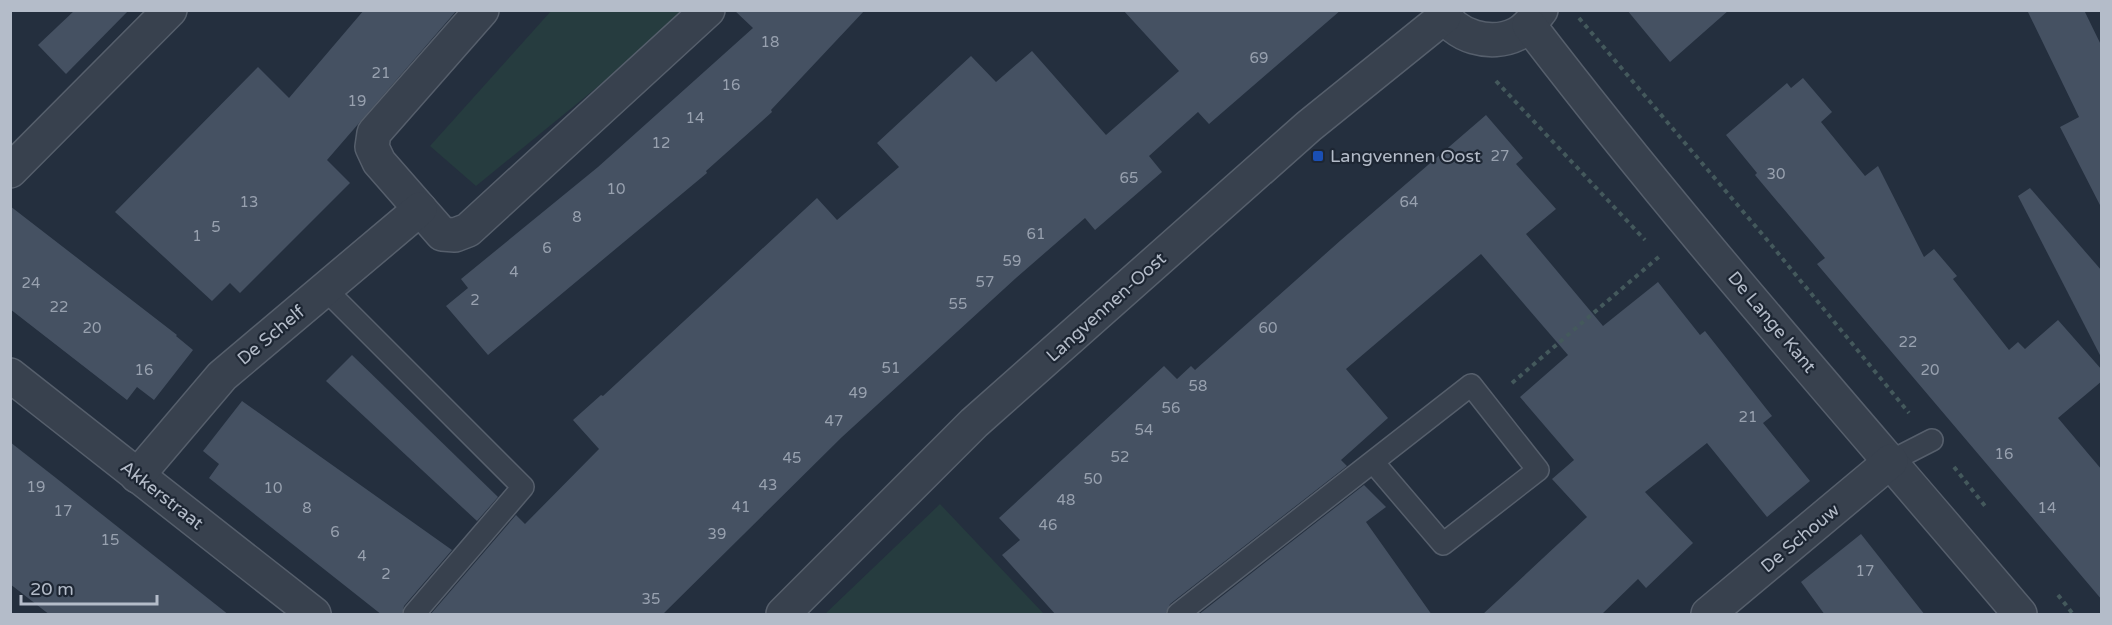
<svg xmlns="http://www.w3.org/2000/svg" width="2112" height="625" font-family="'Varela Round',sans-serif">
  <rect width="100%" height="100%" fill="#242f3e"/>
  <g fill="#263c3f">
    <polygon points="551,11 685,11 617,71 476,186 430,146"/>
    <polygon points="940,504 1044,614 825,614"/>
  </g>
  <g fill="#455162">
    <polygon points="75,10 129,10 66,74 38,45"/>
    <polygon points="364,10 457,10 327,160 350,183 240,293 230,283 212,301 115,212 258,67 289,98"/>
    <polygon points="734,10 865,10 771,110 772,112 706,171 707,173 488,355 446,306 468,288 461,279 598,167 753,28"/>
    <polygon points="1123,10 1341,10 1209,124 1198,112 1149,156 1162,172 1095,230 1085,218 1016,278 842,437 662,615 430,615 516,515 525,524 599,449 573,420 601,395 603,396 817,198 837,220 899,167 877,143 971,56 996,82 1032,51 1106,135 1179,71"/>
    <polygon points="1627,10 1729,10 1670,62"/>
    <polygon points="2027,10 2084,10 2102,47 2102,209 2060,127 2079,117"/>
    <polygon points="1803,78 1832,112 1821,122 1865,176 1878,166 1924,257 1934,249 1957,276 1953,279 2009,350 2018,342 2025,349 2058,320 2102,370 2102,381 2058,418 2102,470 2102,600 1817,264 1825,258 1755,175 1757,173 1726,135 1787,83 1791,88"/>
    <polygon points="1486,115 1523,158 1516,164 1556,209 1526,234 1603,326 1658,282 1700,335 1705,331 1772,416 1763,423 1810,481 1767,517 1707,443 1645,492 1693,543 1646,588 1638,579 1601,615 1482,615 1587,517 1552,479 1574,460 1520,397 1568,355 1481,254 1346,369 1388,418 1341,460 1347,466 1170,604 1165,615 1056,615 1002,555 1020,540 999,518 1164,366 1177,379 1191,366 1195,370 1341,240"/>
    <polygon points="2030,188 2102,271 2102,359 2018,196"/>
    <polygon points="10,206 177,335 176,336 193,350 154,400 137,387 127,400 10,309"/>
    <polygon points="352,355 498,497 477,521 326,381"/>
    <polygon points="242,401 452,550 404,606 402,615 382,615 209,478 219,464 203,451"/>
    <polygon points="10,442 56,478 229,615 50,615 10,584"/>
    <polygon points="1364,485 1386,507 1366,522 1432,615 1198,615"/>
    <polygon points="1861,534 1925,615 1825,615 1801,582"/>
  </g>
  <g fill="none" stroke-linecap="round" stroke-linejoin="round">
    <g stroke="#565f6c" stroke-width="24">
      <g id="service">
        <polyline points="325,289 523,487 414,614"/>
        <polyline points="1891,461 1932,440"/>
        <polyline points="1178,614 1471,385 1538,470 1443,544 1373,462"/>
      </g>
    </g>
    <g stroke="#565f6c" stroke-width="36">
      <g id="minor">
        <polyline points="482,10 374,133 372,147 379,162 442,234 455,235 468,230 708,10"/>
        <path d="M 1441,10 C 1454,37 1491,47 1517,34 C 1527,29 1534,19 1541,10"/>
        <path d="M 1529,25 C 1684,228 1855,419 2020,614"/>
        <polyline points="10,171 170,10"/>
        <polyline points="10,375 314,614"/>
        <polyline points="137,476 222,376 420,209"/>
        <polyline points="783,614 974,423 1309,126 1444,17"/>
        <polyline points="1708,614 1891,461"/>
      </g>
    </g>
    <g stroke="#44595c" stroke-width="4" stroke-dasharray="4.5 4.5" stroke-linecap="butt">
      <polyline points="1579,18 1768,241 1909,413"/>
      <polyline points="1496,81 1645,240"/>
      <polyline points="1512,383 1661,255"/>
      <polyline points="1954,467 1985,506"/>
      <polyline points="2058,595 2073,614"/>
    </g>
    <use href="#service" stroke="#38414e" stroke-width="21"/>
    <use href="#minor" stroke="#38414e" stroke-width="33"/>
  </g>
  <rect fill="#1a4fb4" stroke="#1d2633" stroke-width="2" x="1312" y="150" width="12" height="12" rx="3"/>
  <g text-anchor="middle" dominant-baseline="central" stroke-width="4.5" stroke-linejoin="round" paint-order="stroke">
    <g font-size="15" fill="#98a1af">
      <text x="770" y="42">18</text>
      <text x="1259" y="58">69</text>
      <text x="381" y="73">21</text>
      <text x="731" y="85">16</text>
      <text x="357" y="101">19</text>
      <text x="695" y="118">14</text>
      <text x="661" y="143">12</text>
      <text x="1500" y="156">27</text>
      <text x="1776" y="174">30</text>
      <text x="1129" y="178">65</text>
      <text x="616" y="189">10</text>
      <text x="249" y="202">13</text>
      <text x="1409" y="202">64</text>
      <text x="577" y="217">8</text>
      <text x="216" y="227">5</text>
      <text x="1036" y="234">61</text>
      <text x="197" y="236">1</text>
      <text x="547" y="248">6</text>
      <text x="1012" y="261">59</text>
      <text x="514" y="272">4</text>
      <text x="985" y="282">57</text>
      <text x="31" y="283">24</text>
      <text x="475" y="300">2</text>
      <text x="958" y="304">55</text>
      <text x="59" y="307">22</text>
      <text x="92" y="328">20</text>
      <text x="1268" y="328">60</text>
      <text x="1908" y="342">22</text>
      <text x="891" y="368">51</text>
      <text x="144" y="370">16</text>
      <text x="1930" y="370">20</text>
      <text x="1198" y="386">58</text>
      <text x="858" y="393">49</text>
      <text x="1171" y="408">56</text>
      <text x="1748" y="417">21</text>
      <text x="834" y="421">47</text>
      <text x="1144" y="430">54</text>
      <text x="2004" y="454">16</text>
      <text x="1120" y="457">52</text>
      <text x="792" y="458">45</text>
      <text x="1093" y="479">50</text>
      <text x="768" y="485">43</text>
      <text x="36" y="487">19</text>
      <text x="273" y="488">10</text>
      <text x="1066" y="500">48</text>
      <text x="741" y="507">41</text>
      <text x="307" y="508">8</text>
      <text x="2047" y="508">14</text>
      <text x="63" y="511">17</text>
      <text x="1048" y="525">46</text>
      <text x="335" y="532">6</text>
      <text x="717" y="534">39</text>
      <text x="110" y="540">15</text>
      <text x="362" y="556">4</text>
      <text x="1865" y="571">17</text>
      <text x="386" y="574">2</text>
      <text x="651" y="599">35</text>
    </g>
    <g font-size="18" fill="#b4bcc9" stroke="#1d2633" text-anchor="start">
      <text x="1330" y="156">Langvennen Oost</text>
    </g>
    <g font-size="18" fill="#b4bcc9" stroke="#1d2633">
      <text transform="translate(1106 307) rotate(-42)">Langvennen-Oost</text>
      <text transform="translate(1772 322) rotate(50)">De Lange Kant</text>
      <text transform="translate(271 335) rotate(-40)">De Schelf</text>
      <text transform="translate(162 495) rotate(38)">Akkerstraat</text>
      <text transform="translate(1800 538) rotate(-40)">De Schouw</text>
    </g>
  </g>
  <rect width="2112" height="625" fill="none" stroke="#b4bcc9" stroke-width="24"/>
  <path d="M21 595v9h136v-9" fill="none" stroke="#b4bcc9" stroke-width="3"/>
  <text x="30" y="595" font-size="18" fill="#b4bcc9" stroke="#1d2633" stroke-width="4.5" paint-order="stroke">20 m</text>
</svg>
